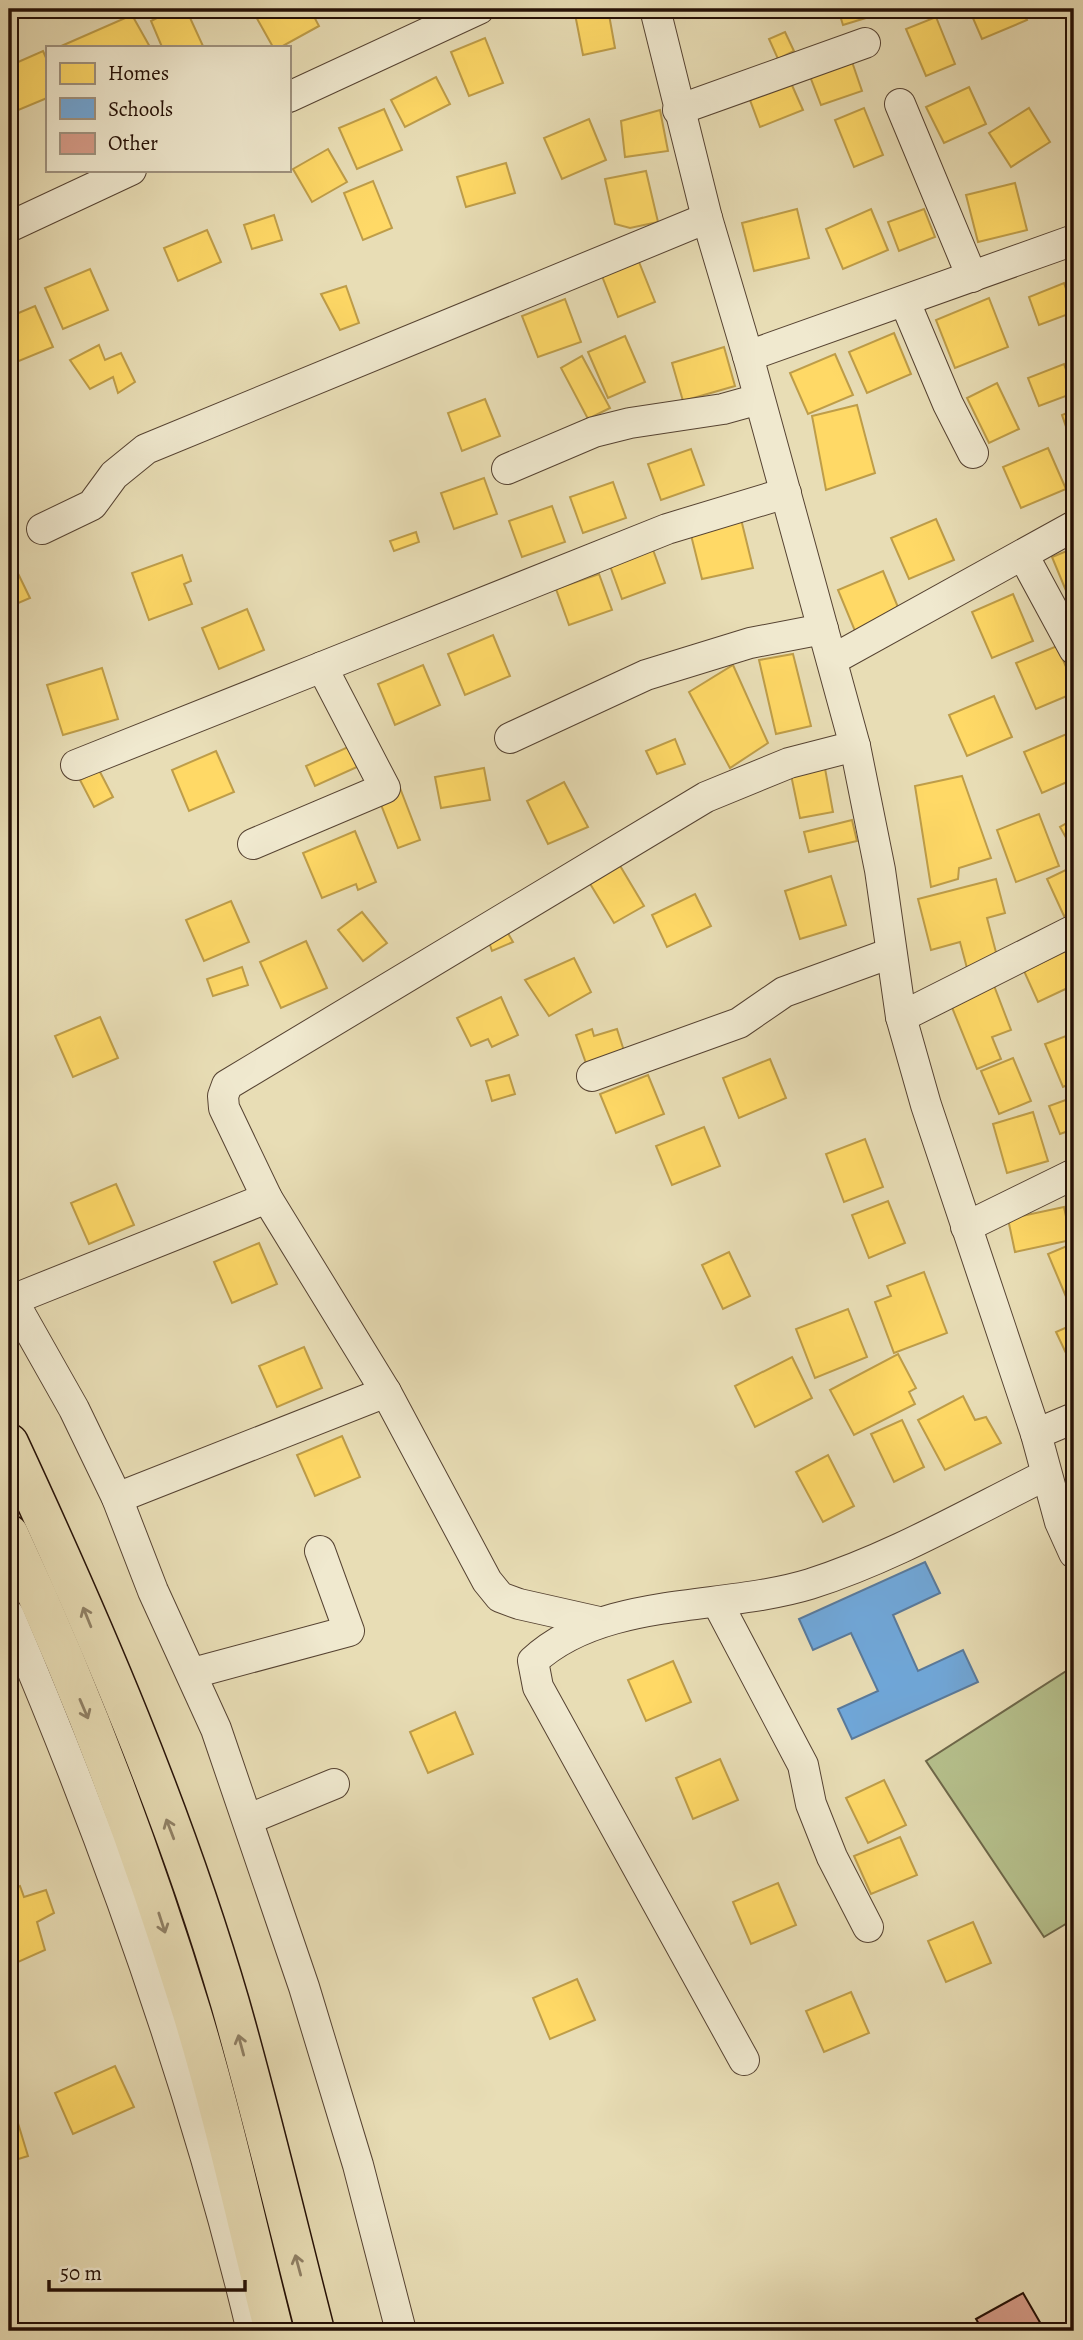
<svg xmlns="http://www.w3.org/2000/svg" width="1083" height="2340" font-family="Alegreya,serif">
  <rect width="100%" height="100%" fill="#e8ddb5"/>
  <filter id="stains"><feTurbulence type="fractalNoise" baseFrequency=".00286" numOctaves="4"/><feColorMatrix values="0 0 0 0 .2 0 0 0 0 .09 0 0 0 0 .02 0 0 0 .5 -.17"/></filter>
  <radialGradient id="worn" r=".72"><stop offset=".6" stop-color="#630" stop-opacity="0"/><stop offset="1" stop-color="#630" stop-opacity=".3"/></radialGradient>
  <polygon fill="#b6c18d" stroke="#6e684a" stroke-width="2" points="1074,1666 1074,1919 1044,1937 926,1761"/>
  <g fill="#ffd966" stroke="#be9d49" stroke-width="2">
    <polygon points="174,9 186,9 203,46 162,47 151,21"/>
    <polygon points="266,9 310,9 319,26 281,47 273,47 255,15"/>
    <polygon points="574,9 608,9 615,48 583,55"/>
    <polygon points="818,9 866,9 869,17 843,25 838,9 820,15"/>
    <polygon points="969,9 1022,9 1027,20 982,39"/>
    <polygon points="132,15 150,47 59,47"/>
    <polygon points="936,17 955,64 926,76 906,29"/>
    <polygon points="785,32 794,51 778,59 769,39"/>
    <polygon points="485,38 503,83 469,96 451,52"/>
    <polygon points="43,51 47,60 47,98 16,111 9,93 9,66"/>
    <polygon points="850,56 862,91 821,105 808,71"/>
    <polygon points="436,77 450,104 405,127 391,100"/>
    <polygon points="791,83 803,110 760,127 750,100"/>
    <polygon points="969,87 986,124 944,143 926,107"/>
    <polygon points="864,108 883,155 854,167 835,120"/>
    <polygon points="1029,108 1050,142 1011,167 989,133"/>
    <polygon points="384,109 402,150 357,169 339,128"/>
    <polygon points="660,110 668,151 625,157 621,121"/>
    <polygon points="589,119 606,160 562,179 544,138"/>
    <polygon points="328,149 347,182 312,202 293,169"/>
    <polygon points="506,163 515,193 466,207 457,177"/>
    <polygon points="646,171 658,222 630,228 615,224 605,179"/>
    <polygon points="373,181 392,228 363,240 344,193"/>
    <polygon points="1015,183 1027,230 978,242 966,195"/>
    <polygon points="797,209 809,258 754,271 742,223"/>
    <polygon points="871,209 888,250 843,269 826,229"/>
    <polygon points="924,209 935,237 899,251 888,222"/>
    <polygon points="274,215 282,240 252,249 244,225"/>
    <polygon points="207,230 221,262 178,281 164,248"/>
    <polygon points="639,262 655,302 618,317 602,276"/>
    <polygon points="90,269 108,310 63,329 45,288"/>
    <polygon points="1064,283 1074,312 1039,325 1029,297"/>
    <polygon points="346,286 359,323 340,330 321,294"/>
    <polygon points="989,298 1008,347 955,368 936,320"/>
    <polygon points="565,299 581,342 538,357 522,316"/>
    <polygon points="35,306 53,347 9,365 9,317"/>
    <polygon points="894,333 911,374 867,393 849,352"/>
    <polygon points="625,336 645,382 608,398 588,352"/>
    <polygon points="99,345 105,360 121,353 135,382 118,393 113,377 90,389 70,360"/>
    <polygon points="724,347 735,386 683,401 672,363"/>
    <polygon points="835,354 853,395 808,414 790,373"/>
    <polygon points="582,356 610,408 588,419 561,368"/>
    <polygon points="1064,364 1074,393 1039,406 1028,378"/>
    <polygon points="997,383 1019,429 989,443 967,398"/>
    <polygon points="485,399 500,436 462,451 448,413"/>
    <polygon points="857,405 875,473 826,490 812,416"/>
    <polygon points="1074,410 1074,450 1062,415"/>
    <polygon points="1048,448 1066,489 1021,508 1003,467"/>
    <polygon points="691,449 704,485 661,500 648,464"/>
    <polygon points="484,478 497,514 454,529 441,493"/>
    <polygon points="613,482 626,518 583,533 570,497"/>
    <polygon points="552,506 565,542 522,557 509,521"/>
    <polygon points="740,515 753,568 702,579 689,527"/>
    <polygon points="936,519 954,560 909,579 891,538"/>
    <polygon points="416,532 419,542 394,551 390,541"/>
    <polygon points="652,547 665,583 622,599 609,563"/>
    <polygon points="1074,548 1074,596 1069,598 1052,557"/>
    <polygon points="9,555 30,598 9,607"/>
    <polygon points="182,555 191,581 184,584 192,604 149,620 132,573"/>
    <polygon points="883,571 900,612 855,631 838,590"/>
    <polygon points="599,574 612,610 569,625 556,589"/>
    <polygon points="1013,594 1033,641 992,658 972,612"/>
    <polygon points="247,609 264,650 219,669 202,628"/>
    <polygon points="493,635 510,676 465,695 448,654"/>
    <polygon points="1057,646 1074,685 1074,693 1036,709 1016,663"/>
    <polygon points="793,654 811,726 776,734 759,660"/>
    <polygon points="423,665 440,705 395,725 378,684"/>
    <polygon points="733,665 768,743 730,768 689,692"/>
    <polygon points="102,668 118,719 63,735 47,685"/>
    <polygon points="994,696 1012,737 967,756 949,715"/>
    <polygon points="1069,733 1074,745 1074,779 1042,793 1024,752"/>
    <polygon points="675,739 685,764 657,774 646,751"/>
    <polygon points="348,747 357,767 315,786 306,766"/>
    <polygon points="216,751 234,792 189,811 172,770"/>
    <polygon points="824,763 833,812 800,818 790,770"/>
    <polygon points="484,768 490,800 441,808 435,777"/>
    <polygon points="99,770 113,797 94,807 80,780"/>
    <polygon points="962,776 991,858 959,868 958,879 931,887 915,786"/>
    <polygon points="564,782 588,827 548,844 527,801"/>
    <polygon points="400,788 420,840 398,848 378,797"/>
    <polygon points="1039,814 1059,866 1016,882 997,830"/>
    <polygon points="1074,819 1074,852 1060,827"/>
    <polygon points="852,820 857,841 809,852 804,832"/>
    <polygon points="355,831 376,882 358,890 356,884 322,898 303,853"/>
    <polygon points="619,864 644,906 614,923 589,882"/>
    <polygon points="1074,866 1074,912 1064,916 1047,879"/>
    <polygon points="831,876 846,925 800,939 785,891"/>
    <polygon points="996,879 1005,913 987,918 998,960 967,968 960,942 931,950 918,899"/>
    <polygon points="695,894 711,926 667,947 652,915"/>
    <polygon points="231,901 249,942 204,961 186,920"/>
    <polygon points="362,912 387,943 363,961 338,930"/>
    <polygon points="505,928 513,942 492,951 487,936"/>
    <polygon points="306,941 327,988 281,1008 260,962"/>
    <polygon points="1066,951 1074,969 1074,985 1038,1002 1024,971"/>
    <polygon points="574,958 591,992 549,1016 525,980"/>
    <polygon points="242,967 248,985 213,996 207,979"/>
    <polygon points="993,983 1011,1030 992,1037 1001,1059 977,1069 949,1000"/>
    <polygon points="501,997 518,1035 492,1047 488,1039 471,1046 457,1018"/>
    <polygon points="100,1017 118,1058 73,1077 55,1036"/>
    <polygon points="592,1029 594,1036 617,1029 625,1054 587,1066 576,1035"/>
    <polygon points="1074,1033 1074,1082 1063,1087 1045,1044"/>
    <polygon points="1013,1058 1031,1101 999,1114 981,1071"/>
    <polygon points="770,1059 786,1098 739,1118 723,1078"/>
    <polygon points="509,1075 515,1094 492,1101 486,1081"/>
    <polygon points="648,1075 664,1114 616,1133 600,1094"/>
    <polygon points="1074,1097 1074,1129 1060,1134 1049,1106"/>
    <polygon points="1033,1112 1048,1161 1007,1173 993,1124"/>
    <polygon points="704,1127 720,1166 672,1185 656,1146"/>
    <polygon points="865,1139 883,1187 844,1202 826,1154"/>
    <polygon points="116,1184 134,1225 89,1244 71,1203"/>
    <polygon points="888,1201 905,1243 869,1258 852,1215"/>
    <polygon points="1064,1207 1071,1240 1015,1252 1008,1219"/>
    <polygon points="259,1243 277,1284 232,1303 214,1262"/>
    <polygon points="1074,1243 1074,1297 1067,1299 1048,1254"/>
    <polygon points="729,1252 750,1296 723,1309 702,1265"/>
    <polygon points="924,1272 947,1333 894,1353 875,1302 891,1296 887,1286"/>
    <polygon points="848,1309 867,1357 815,1378 796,1329"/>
    <polygon points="1074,1324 1074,1370 1056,1332"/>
    <polygon points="304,1347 322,1388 277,1407 259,1366"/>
    <polygon points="898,1354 916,1388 909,1392 915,1404 854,1435 830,1390"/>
    <polygon points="792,1357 812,1398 755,1427 735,1386"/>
    <polygon points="963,1396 975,1420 986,1417 1001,1443 945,1470 918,1420"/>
    <polygon points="902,1420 924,1467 894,1482 871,1434"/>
    <polygon points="342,1436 360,1477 315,1496 297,1455"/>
    <polygon points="1074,1438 1074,1455 1067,1442"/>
    <polygon points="828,1455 854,1506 823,1522 796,1472"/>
    <polygon points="673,1661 691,1702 646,1721 628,1680"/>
    <polygon points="455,1712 473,1754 428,1773 410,1732"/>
    <polygon points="720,1759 738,1800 693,1819 676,1778"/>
    <polygon points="884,1780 906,1825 868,1843 846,1798"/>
    <polygon points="900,1837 917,1875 871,1894 854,1856"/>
    <polygon points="778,1883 796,1925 751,1944 733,1902"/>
    <polygon points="20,1886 24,1897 46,1890 54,1913 37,1922 45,1950 9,1966 9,1890"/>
    <polygon points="973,1922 991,1963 946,1982 928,1941"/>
    <polygon points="577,1979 595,2020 550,2039 533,1998"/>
    <polygon points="851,1992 869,2033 824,2052 806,2011"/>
    <polygon points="115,2066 134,2107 73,2134 55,2093"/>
    <polygon points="14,2110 28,2156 9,2162 9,2111"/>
  </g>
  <polygon fill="#6fa8dc" stroke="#597a9c" stroke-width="2" points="925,1562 940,1593 893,1615 918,1671 963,1650 978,1682 852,1739 838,1709 878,1691 851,1633 813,1650 799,1619"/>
  <polygon fill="#d69c89" stroke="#251006" stroke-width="2" points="1023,2293 1045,2331 983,2331 976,2319"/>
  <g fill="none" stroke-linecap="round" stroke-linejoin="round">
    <g stroke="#564332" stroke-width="32">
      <g id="minor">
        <polyline points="655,9 707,218 748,356 855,746 880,870 901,1017 926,1105 1036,1434 1060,1522 1074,1553"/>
        <polyline points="289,97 479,9"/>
        <polyline points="900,104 972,277"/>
        <polyline points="678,110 865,43"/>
        <polyline points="9,227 131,170"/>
        <polyline points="905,302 948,404 973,453"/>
        <polyline points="748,356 1074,240"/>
        <polyline points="507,469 594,432 630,423 723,409 759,399"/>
        <polyline points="42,529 92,505 114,475 146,449 707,218"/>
        <polyline points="1023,555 1074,649"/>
        <polyline points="832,660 1074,526"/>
        <polyline points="510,738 646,675 750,643 823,629"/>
        <polyline points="76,765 322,667"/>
        <polyline points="253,844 385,788 322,667 667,529 786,493"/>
        <polyline points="901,1017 1074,930"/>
        <polyline points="592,1076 739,1023 784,992 891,953"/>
        <polyline points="966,1227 1074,1174"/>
        <polyline points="9,1294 74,1409 117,1498 153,1591 216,1729 304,1987 358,2165 401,2331"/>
        <polyline points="12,1300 267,1198"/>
        <polyline points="1036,1434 1074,1418"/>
        <polyline points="117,1498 386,1392"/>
        <polyline points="717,1602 803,1765 811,1804 832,1857 868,1927"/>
        <path d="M 9,1615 C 108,1847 193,2085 252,2331"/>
        <polyline points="599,1622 519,1604 500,1597 487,1581 386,1392 267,1198 224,1108 223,1096 227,1085 706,797 789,763 855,746"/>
        <polyline points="193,1673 349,1631 320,1551"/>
        <polyline points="249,1819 334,1784"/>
        <path d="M 744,2060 L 538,1687 L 533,1661 C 603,1596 722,1611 810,1584 C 892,1558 969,1513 1046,1475"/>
      </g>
    </g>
    <g stroke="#251006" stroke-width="41">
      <g id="highway">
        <path d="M 9,1443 C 93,1624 174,1811 230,2003 C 261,2112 287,2222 315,2331"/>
        <path d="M 9,1534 C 81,1688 142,1850 192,2013 C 224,2118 247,2226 274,2331"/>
      </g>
    </g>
    <use href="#minor" stroke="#f0e9cf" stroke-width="30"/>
    <use href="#highway" stroke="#e8ddb5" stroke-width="38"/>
  </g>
  <defs><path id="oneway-shaft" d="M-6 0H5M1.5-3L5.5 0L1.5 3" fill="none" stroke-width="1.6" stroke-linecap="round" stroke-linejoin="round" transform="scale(1.75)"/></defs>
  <g stroke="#908166">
    <use href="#oneway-shaft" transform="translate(87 1617) rotate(-112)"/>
    <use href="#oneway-shaft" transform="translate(84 1709) rotate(67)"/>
    <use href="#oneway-shaft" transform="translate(170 1829) rotate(-111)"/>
    <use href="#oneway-shaft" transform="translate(162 1923) rotate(72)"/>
    <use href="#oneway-shaft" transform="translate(241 2045) rotate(-105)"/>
    <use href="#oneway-shaft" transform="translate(298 2265) rotate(-105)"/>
  </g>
  <rect width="1083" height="2340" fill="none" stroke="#e8ddb5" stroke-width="35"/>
  <rect x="10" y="10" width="1062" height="2319" fill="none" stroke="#251006" stroke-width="3.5"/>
  <rect x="18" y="18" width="1048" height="2305" fill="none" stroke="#251006" stroke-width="2"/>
  <rect x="46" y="46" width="245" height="126" fill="#f0e9cf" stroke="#9f927f" stroke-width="2"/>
  <rect x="60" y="63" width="35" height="21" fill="#ffd966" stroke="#9f927f" stroke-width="2"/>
  <text x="108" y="80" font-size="21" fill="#251006">Homes</text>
  <rect x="60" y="98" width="35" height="21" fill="#6fa8dc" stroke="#9f927f" stroke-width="2"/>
  <text x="108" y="116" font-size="21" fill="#251006">Schools</text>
  <rect x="60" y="133" width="35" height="21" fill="#d69c89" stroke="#9f927f" stroke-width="2"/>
  <text x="108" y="150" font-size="21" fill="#251006">Other</text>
  <path d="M49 2280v10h196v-10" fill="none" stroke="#251006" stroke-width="3.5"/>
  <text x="60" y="2280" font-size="21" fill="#251006" stroke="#f0e9cf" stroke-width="5" paint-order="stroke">50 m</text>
  <rect width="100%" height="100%" filter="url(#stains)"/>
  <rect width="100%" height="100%" fill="url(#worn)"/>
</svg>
